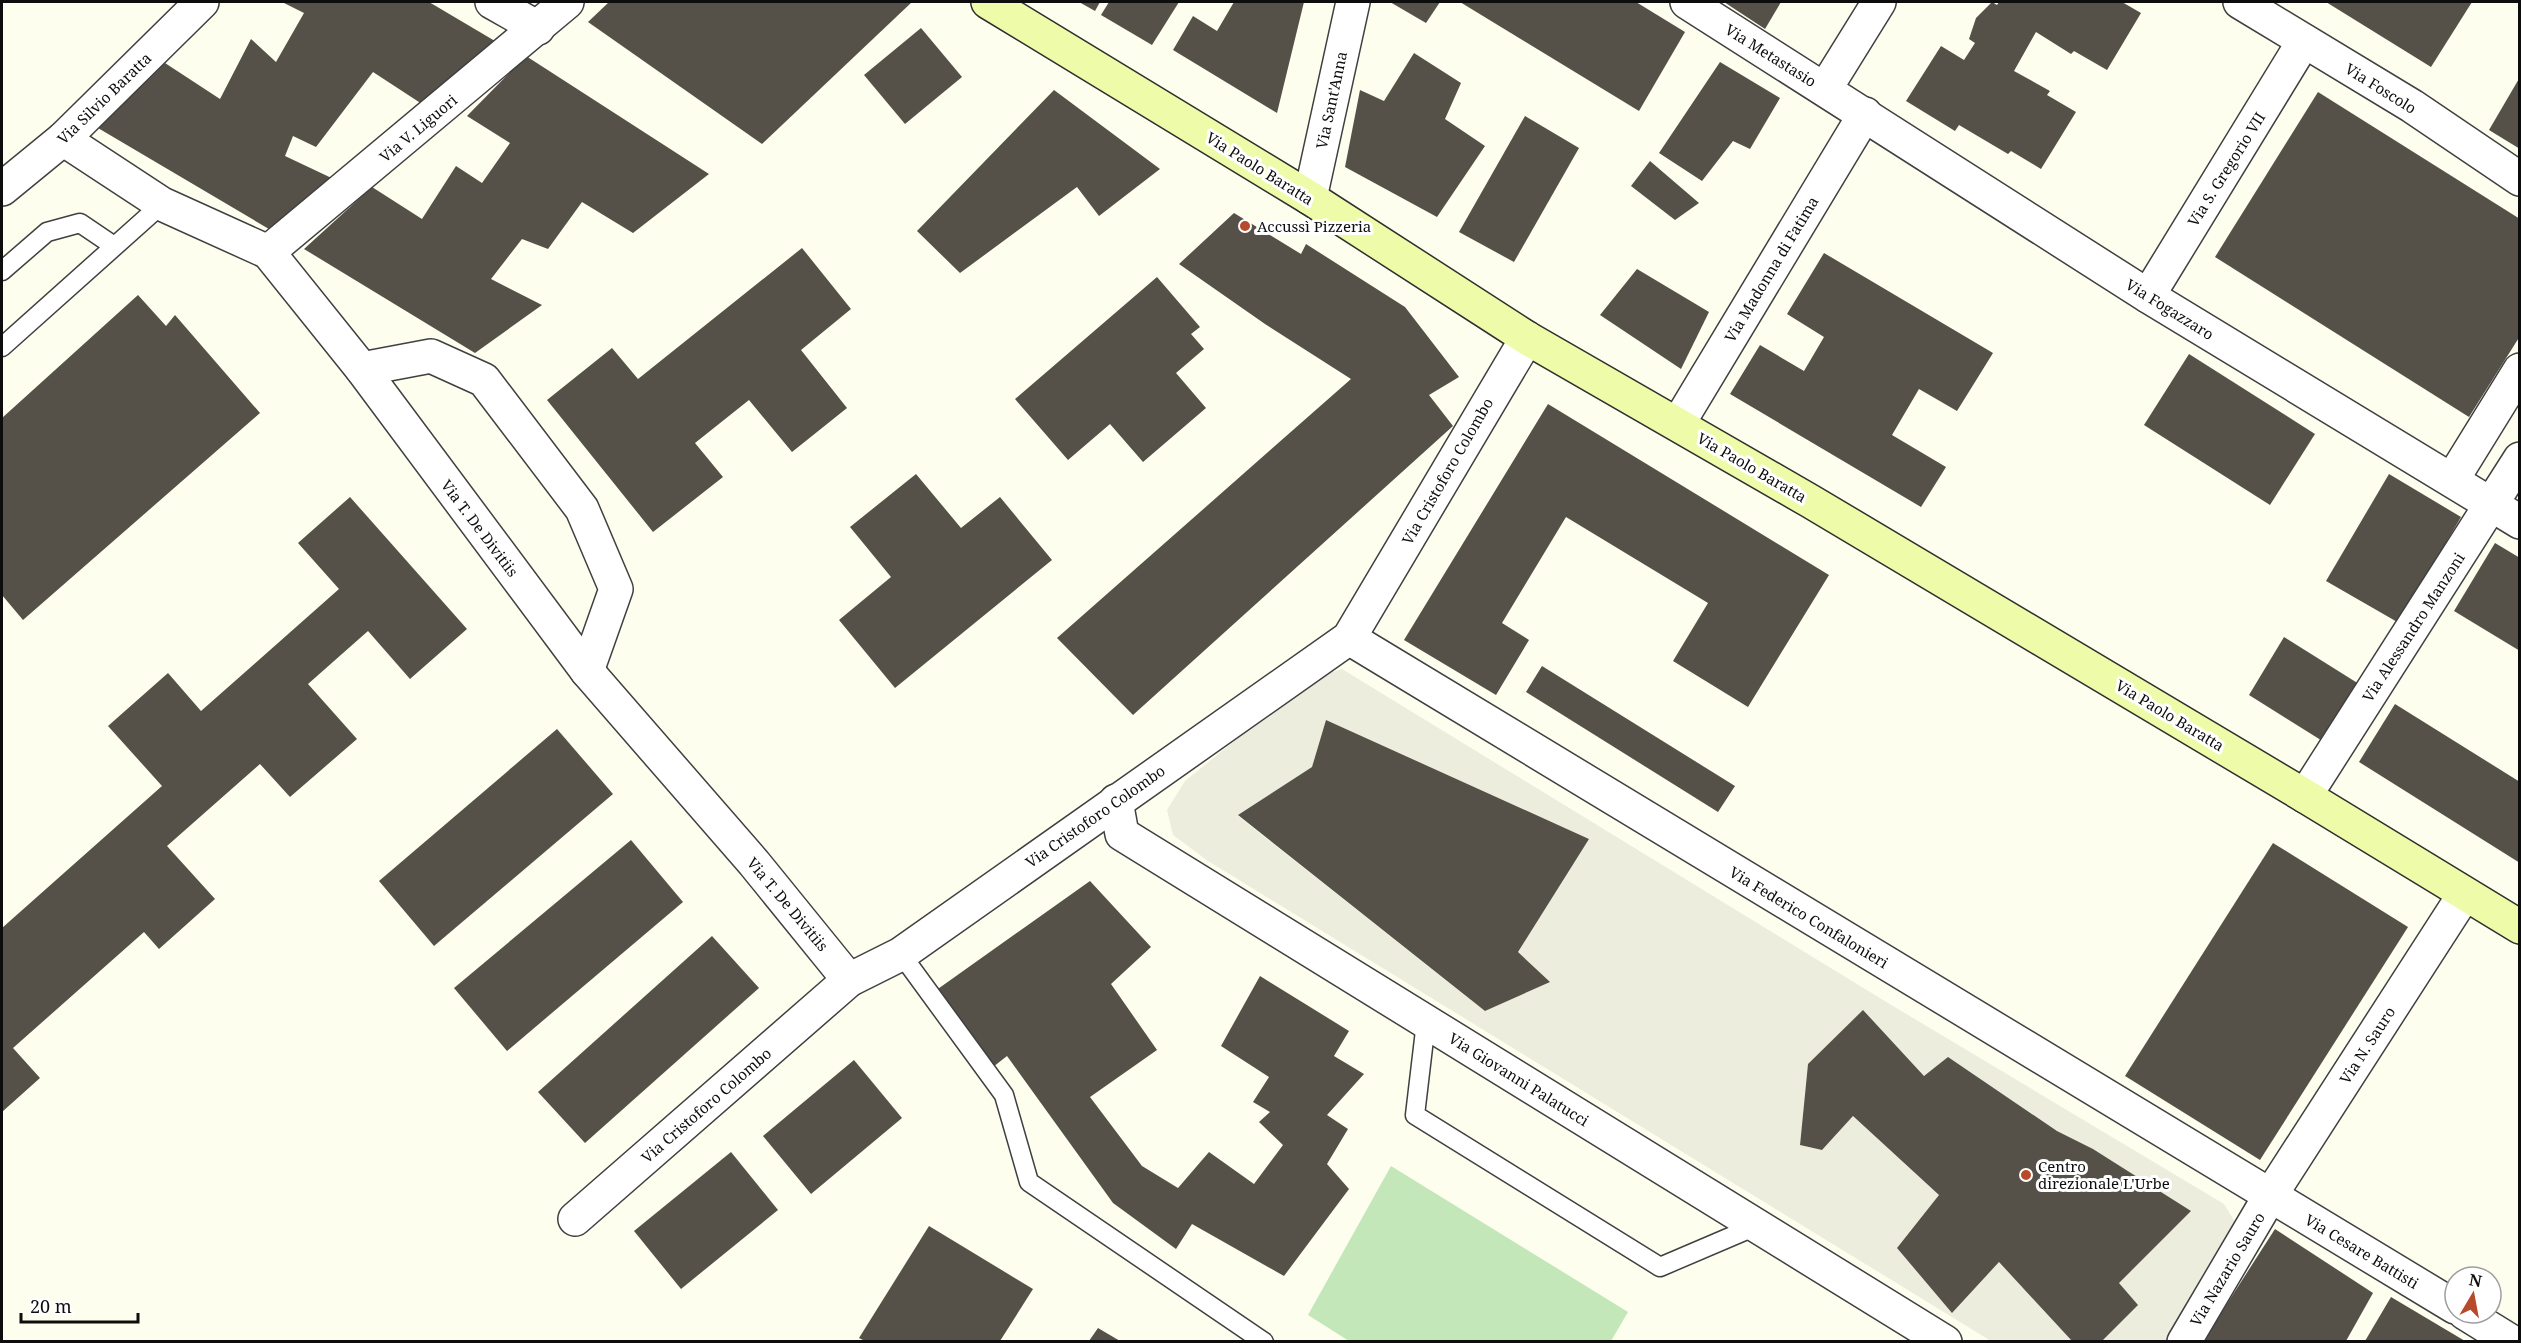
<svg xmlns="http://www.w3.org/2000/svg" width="2521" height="1343" font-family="'Noto Serif',serif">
  <rect width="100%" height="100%" fill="#fdfeed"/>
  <polygon fill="#c3e7b8" points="1391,1166 1628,1312 1611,1341 1349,1341 1308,1315"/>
  <path fill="#ededdd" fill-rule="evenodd" d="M 1342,669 L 1888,1003 L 2224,1204 L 2235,1222 L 2237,1231 L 2169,1341 L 2102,1341 L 2137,1305 L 2119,1283 L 2190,1211 L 2093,1149 L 2057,1131 L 1948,1058 L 1924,1076 L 1863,1011 L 1808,1064 L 1800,1145 L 1822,1150 L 1853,1116 L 1939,1195 L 1897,1248 L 1952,1312 L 1999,1262 L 2072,1341 L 1991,1341 L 1208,861 L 1173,835 L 1167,810 L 1185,781 L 1311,679 ZM 1326,720 L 1589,839 L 1518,952 L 1549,982 L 1485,1011 L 1238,816 L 1312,767 Z"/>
  <g fill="#555149">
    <polygon points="282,2 429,2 500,44 422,104 373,72 316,147 293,136 285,156 340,182 274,232 98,128 165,63 220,99 251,39 276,62 304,13"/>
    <polygon points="609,2 912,2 762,144 588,22"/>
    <polygon points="1079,2 1100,2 1095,11"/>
    <polygon points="1109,2 1179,2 1152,45 1101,15"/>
    <polygon points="1234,2 1304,2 1277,113 1173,50 1193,16 1217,31"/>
    <polygon points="1390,2 1440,2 1426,23"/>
    <polygon points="1460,2 1636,2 1685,32 1639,111"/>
    <polygon points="1724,2 1781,2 1765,29"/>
    <polygon points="1992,2 1997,5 1999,2 2122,2 2141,13 2107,70 2074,51 2071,54 2036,32 2014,71 2050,91 2047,95 2076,112 2041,169 2011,151 2008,154 1959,125 1955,131 1906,101 1941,46 1964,60 1975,43 1969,39 1976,18"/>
    <polygon points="2326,2 2472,2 2431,67"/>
    <polygon points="921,28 962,77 905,124 864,75"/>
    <polygon points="1414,53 1461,83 1445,119 1485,146 1437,217 1345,167 1360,90 1384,101"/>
    <polygon points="526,56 709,174 633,233 582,202 548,249 522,239 491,279 542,305 475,353 304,249 372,187 422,219 456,166 482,183 510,143 467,116"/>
    <polygon points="1720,62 1780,98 1750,149 1733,141 1702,181 1659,153"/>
    <polygon points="2520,77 2520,149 2489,130"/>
    <polygon points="1054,90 1160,169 1099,216 1077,187 960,273 917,231"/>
    <polygon points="2318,92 2520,219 2520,336 2469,417 2215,257"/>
    <polygon points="1525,116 1579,148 1514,262 1459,232"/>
    <polygon points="1650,161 1699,203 1675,220 1631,186"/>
    <polygon points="1234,213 1301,254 1306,244 1405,307 1459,377 1429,395 1453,426 1133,715 1057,638 1351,379 1265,324 1179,264"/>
    <polygon points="802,248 851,309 801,350 847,408 792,452 749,400 695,443 723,477 653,532 547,400 612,348 638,379"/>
    <polygon points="1824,253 1993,353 1957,411 1919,389 1892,435 1946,467 1921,507 1730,394 1760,345 1804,371 1824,337 1787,314"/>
    <polygon points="1637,269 1709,312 1681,369 1600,315"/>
    <polygon points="1157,277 1200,327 1191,334 1204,349 1176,373 1206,408 1143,462 1110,424 1068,460 1015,399"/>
    <polygon points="138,295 166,326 175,315 260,413 23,620 2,595 2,418"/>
    <polygon points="2189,354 2315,434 2270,505 2144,425"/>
    <polygon points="1548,404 1829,575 1748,707 1673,661 1708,603 1566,517 1502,623 1529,640 1496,695 1404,640"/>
    <polygon points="916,474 961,528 1000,497 1052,560 895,688 839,620 891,577 850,527"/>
    <polygon points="2389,474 2461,517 2399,623 2326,581"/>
    <polygon points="350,497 467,629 410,679 368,631 308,684 357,739 290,797 260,764 167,846 215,899 159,949 144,932 13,1048 40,1078 2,1112 2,928 162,786 108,726 168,673 201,711 339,589 298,543"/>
    <polygon points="2495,543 2520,558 2520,651 2454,611"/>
    <polygon points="2284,637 2359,684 2324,742 2249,695"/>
    <polygon points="1542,666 1735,786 1718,812 1526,692"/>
    <polygon points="2395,704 2520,782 2520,863 2359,762"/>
    <polygon points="1326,720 1589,839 1518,952 1550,982 1485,1011 1238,815 1312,767"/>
    <polygon points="557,729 613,794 434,946 379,881"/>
    <polygon points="631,840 683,902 507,1051 454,988"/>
    <polygon points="2273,843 2408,927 2260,1160 2125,1076"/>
    <polygon points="1090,881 1151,947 1111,984 1157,1050 1090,1097 1142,1166 1178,1188 1209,1152 1254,1184 1283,1145 1259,1122 1270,1112 1253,1102 1269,1077 1221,1046 1260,976 1349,1031 1334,1056 1364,1074 1327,1115 1348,1129 1327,1164 1349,1189 1284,1276 1192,1224 1176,1249 1113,1203 1007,1056 993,1067 935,991"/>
    <polygon points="712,936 759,988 585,1143 538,1092"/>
    <polygon points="1863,1010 1924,1076 1948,1057 2057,1131 2093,1149 2191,1211 2119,1283 2138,1305 2102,1341 2072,1341 1999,1262 1952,1313 1897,1248 1939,1195 1853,1116 1822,1150 1800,1145 1808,1064"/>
    <polygon points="854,1060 902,1118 811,1194 763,1136"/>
    <polygon points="731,1152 778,1210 681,1289 634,1231"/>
    <polygon points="929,1226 1033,1289 1000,1341 865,1341 859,1338"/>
    <polygon points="2275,1229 2373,1293 2346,1341 2203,1341"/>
    <polygon points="2391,1297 2465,1341 2365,1341"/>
    <polygon points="1098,1328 1120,1341 1089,1341"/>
  </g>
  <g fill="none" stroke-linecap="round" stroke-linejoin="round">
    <g stroke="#404040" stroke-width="21">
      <g id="lane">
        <polyline points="2,271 47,232 80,223 114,246"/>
        <polyline points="2,347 162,204"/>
        <polyline points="901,954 1004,1095 1029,1182 1264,1342"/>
        <polyline points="1426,1022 1415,1115 1660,1267 1756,1226"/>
      </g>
    </g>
    <g stroke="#404040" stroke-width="36">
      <g id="street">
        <polyline points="492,2 538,28"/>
        <polyline points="1687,2 2148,296 2520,522"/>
        <polyline points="2240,2 2412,106 2520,179"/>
        <polyline points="1825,89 1879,2"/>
        <polyline points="63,139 162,204 268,252 362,369 587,671 754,863 849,980"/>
        <polyline points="2,189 63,139 202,2"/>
        <polyline points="1310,198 1353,2"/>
        <polyline points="268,252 567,2"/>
        <polyline points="2148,296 2304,41"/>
        <polyline points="362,369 431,356 484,380 582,509 616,589 587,671"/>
        <polyline points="1678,424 1865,114"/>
        <polyline points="2452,480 2520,370"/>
        <polyline points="1349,638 2455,1307"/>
        <polyline points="2305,796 2520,459"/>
        <polyline points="1116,801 1122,834 1945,1342"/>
        <polyline points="575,1219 849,980 901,954 1349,638 1527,338"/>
        <polyline points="2465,1313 2512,1342"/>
        <polyline points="2184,1342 2270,1196 2464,895"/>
      </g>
    </g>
    <g stroke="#2f2f2f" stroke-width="36">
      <polyline id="secondary" points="988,2 1310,198 1527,338 1810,501 2305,796 2520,927"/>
    </g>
    <use href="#lane" stroke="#fff" stroke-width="18"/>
    <use href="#street" stroke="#fff" stroke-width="33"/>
    <use href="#secondary" stroke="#eefcaa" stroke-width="33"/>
  </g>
  <g fill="#b74a2a" stroke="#fff" stroke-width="2">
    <circle cx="1245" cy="226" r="6"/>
    <circle cx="2026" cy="1175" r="6"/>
  </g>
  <g text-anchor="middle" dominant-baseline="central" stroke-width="6" stroke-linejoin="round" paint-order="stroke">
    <g font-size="15" fill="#0d0d0d" stroke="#fff">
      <text transform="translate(1771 55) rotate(32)">Via Metastasio</text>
      <text transform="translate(2381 88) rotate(32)">Via Foscolo</text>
      <text transform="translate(104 98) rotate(-44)">Via Silvio Baratta</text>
      <text transform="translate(1331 100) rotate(-78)">Via Sant'Anna</text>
      <text transform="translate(418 128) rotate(-40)">Via V. Liguori</text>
      <text transform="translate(1260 168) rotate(32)">Via Paolo Baratta</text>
      <text transform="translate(2226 169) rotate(-58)">Via S. Gregorio VII</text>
      <text transform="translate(1771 269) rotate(-59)">Via Madonna di Fatima</text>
      <text transform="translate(2170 309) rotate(32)">Via Fogazzaro</text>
      <text transform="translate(1752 467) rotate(30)">Via Paolo Baratta</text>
      <text transform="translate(1447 471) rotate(-60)">Via Cristoforo Colombo</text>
      <text transform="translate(480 528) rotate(53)">Via T. De Divitiis</text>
      <text transform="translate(2413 627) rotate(-57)">Via Alessandro Manzoni</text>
      <text transform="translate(2170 715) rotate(31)">Via Paolo Baratta</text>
      <text transform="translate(1095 816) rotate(-35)">Via Cristoforo Colombo</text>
      <text transform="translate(788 904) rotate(50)">Via T. De Divitiis</text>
      <text transform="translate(1809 917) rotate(31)">Via Federico Confalonieri</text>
      <text transform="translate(2367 1045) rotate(-57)">Via N. Sauro</text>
      <text transform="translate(1519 1079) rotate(32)">Via Giovanni Palatucci</text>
      <text transform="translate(706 1105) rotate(-41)">Via Cristoforo Colombo</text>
      <text transform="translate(2362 1251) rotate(31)">Via Cesare Battisti</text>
      <text transform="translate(2227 1269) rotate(-59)">Via Nazario Sauro</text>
    </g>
    <g font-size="15" fill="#0d0d0d" stroke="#fff" text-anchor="start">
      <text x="1257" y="226">Accussì Pizzeria</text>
      <text x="2038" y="1166">Centro<tspan x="2038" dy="17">direzionale L'Urbe</tspan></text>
    </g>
  </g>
  <rect width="2521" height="1343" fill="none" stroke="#0d0d0d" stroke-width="6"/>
  <g transform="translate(2473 1295) rotate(10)"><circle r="28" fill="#ffffff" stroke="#9e9e9e" stroke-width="1.5"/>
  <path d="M0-4.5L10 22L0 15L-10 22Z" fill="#b74a2a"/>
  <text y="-9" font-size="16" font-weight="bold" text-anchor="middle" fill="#0d0d0d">N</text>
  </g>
  <path d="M21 1313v9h117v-9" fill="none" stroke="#0d0d0d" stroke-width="3"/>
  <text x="30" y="1313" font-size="18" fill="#0d0d0d" stroke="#ffffff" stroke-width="4.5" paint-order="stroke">20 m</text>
</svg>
